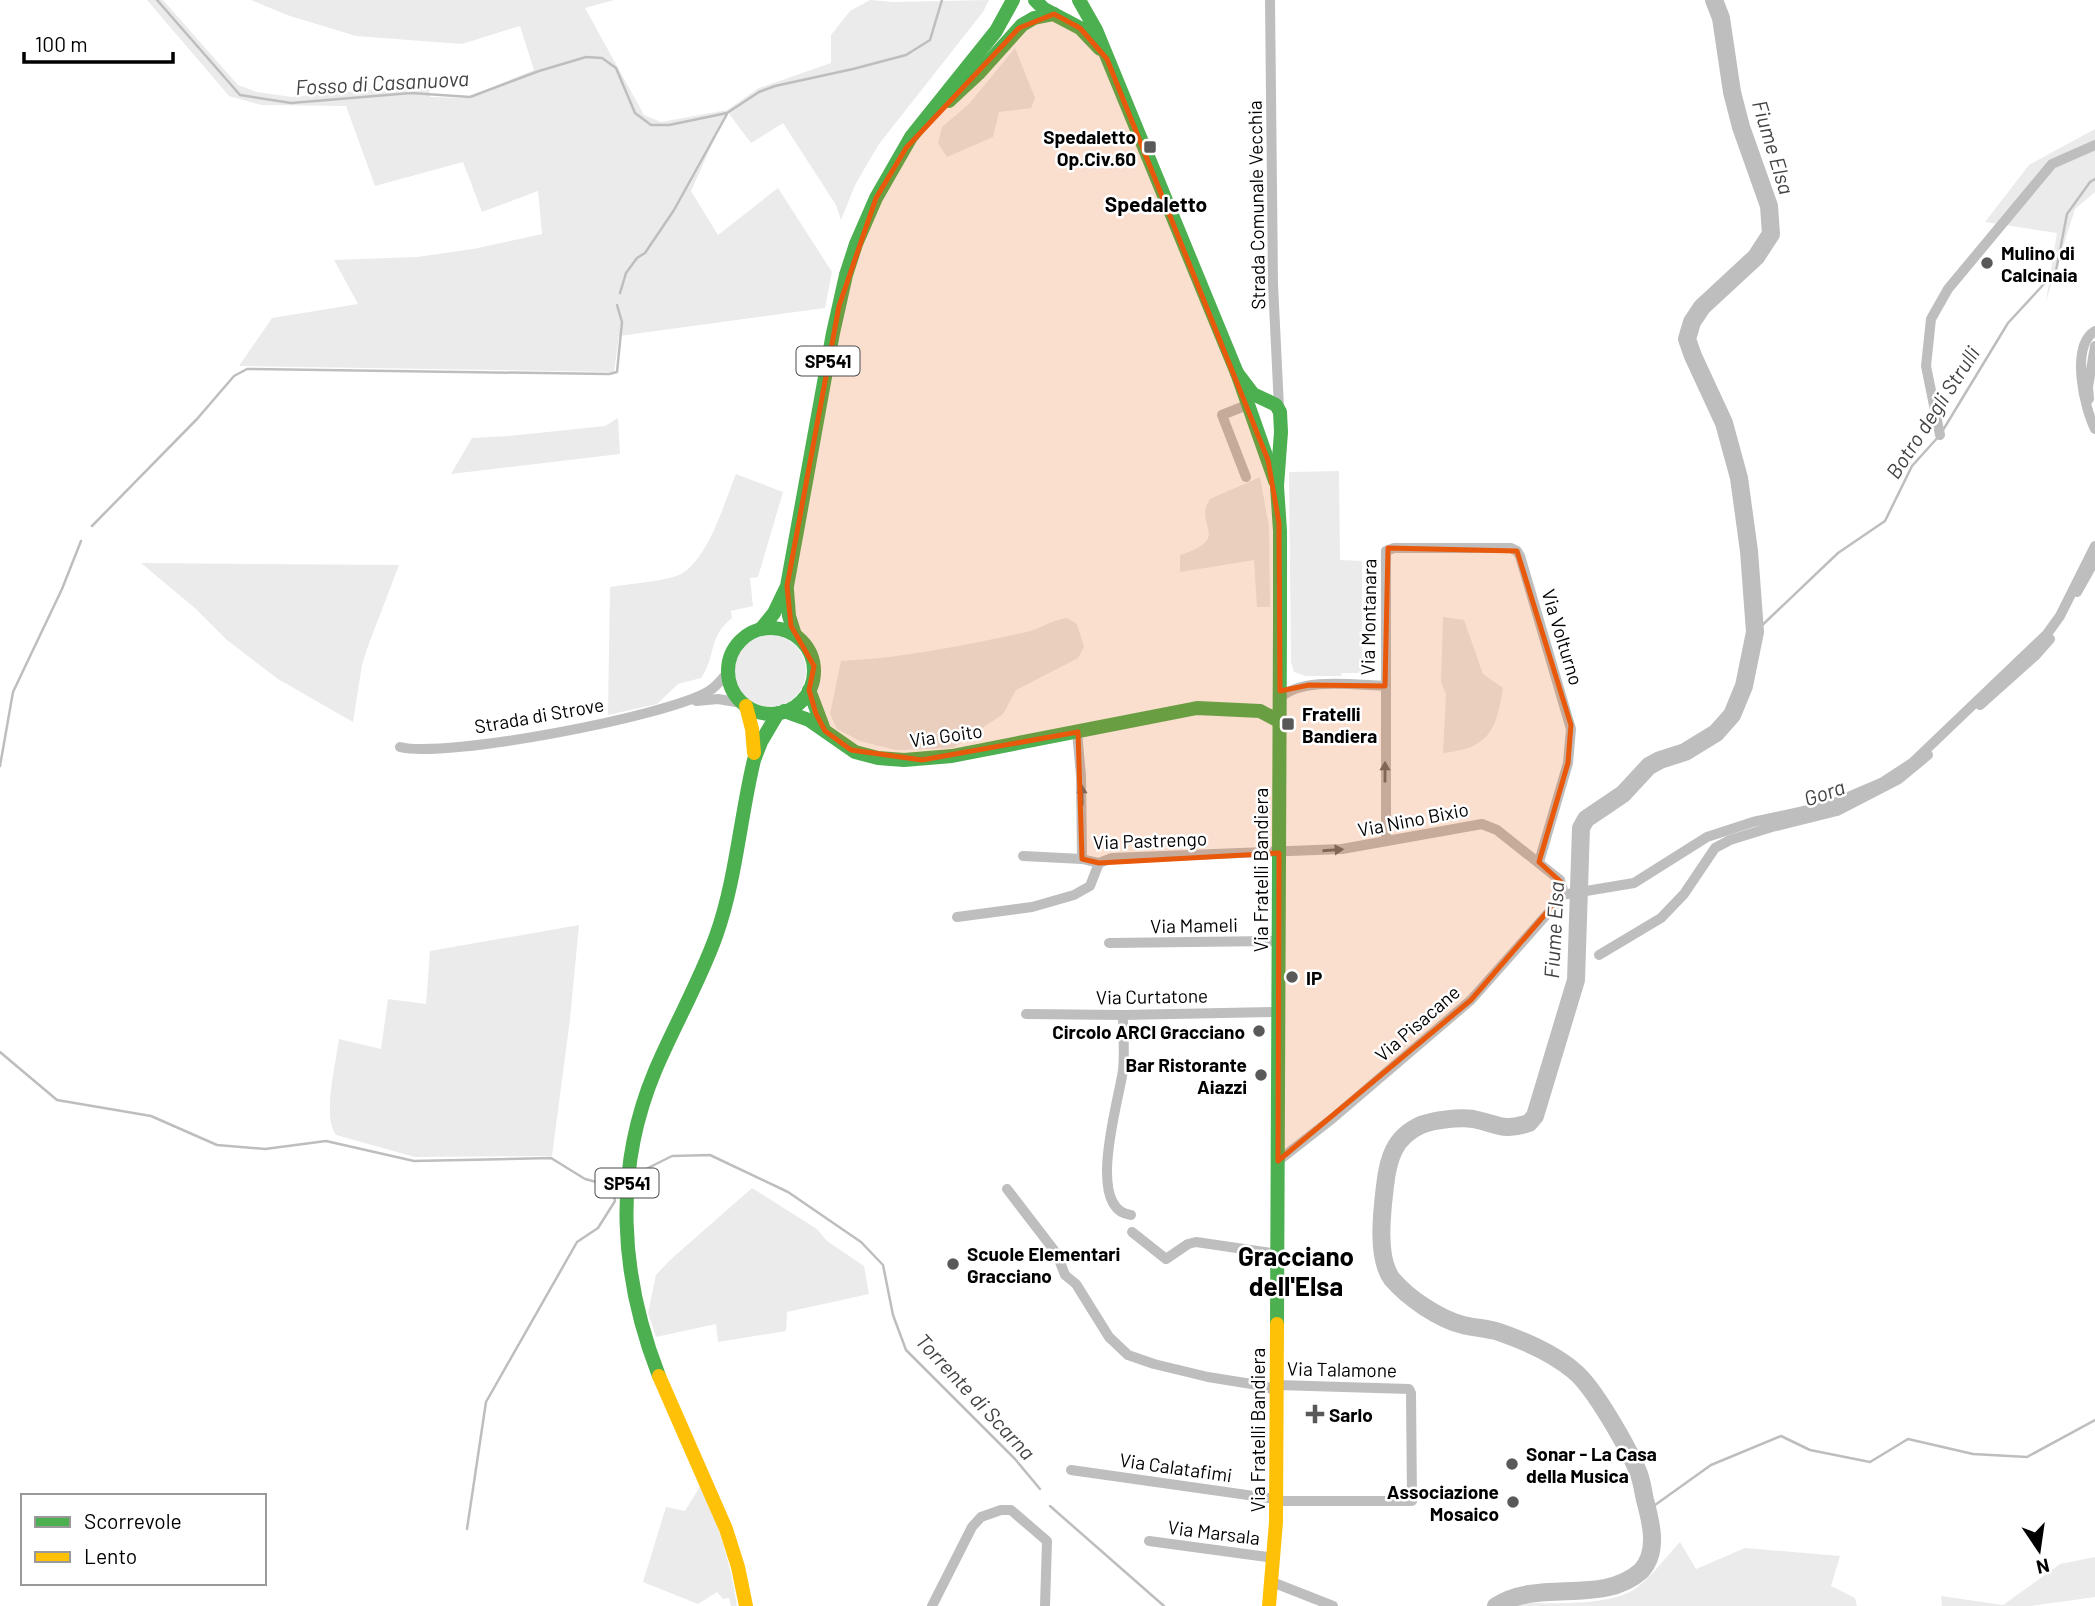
<svg xmlns="http://www.w3.org/2000/svg" width="2095" height="1606" font-family="Barlow,sans-serif">
  <rect width="100%" height="100%" fill="#fff"/>
  <g fill="#ebebeb">
    <polygon points="147,0 163,0 238,85 257,92 292,97 429,84 430,97 466,98 534,70 520,26 462,44 356,36 287,15 251,0 614,0 585,8 644,115 661,122 727,110 759,88 831,63 831,35 850,11 870,0 893,2 989,0 983,12 879,144 855,185 841,220 836,205 783,123 751,143 727,111 691,191 718,235 778,188 832,272 825,308 619,336 614,372 239,366 272,318 358,304 334,260 417,257 473,249 542,234 538,191 482,212 463,162 375,186 346,106 261,105 229,96"/>
    <polygon points="1015,48 1035,98 1031,108 999,112 993,137 947,157 938,143 942,127 969,104"/>
    <polygon points="2095,129 2095,192 2075,209 2046,301 2057,233 1985,222 2029,165"/>
    <polygon points="618,418 620,454 451,474 472,438 509,436 605,426"/>
    <polygon points="1339,471 1340,560 1362,561 1362,673 1342,673 1341,676 1306,676 1294,672 1291,662 1289,472"/>
    <path d="M 736,474 L 783,492 L 758,577 L 750,578 L 753,606 L 731,611 L 732,618 C 708,636 716,658 701,678 L 678,684 L 657,704 L 608,715 L 610,587 C 627,584 668,581 681,574 C 709,558 724,503 736,474 Z"/>
    <path d="M 1260,477 L 1269,527 L 1270,607 L 1257,607 L 1254,560 L 1180,572 L 1180,555 C 1234,538 1192,525 1210,499 Z"/>
    <polygon points="141,563 399,565 368,646 362,665 353,722 278,679 227,640 196,609"/>
    <path d="M 1443,617 L 1464,620 L 1483,674 L 1503,688 C 1496,730 1490,748 1443,753 L 1446,694 L 1441,682 Z"/>
    <path d="M 1067,618 L 1077,624 L 1084,647 L 1078,658 L 1016,690 L 1003,714 L 953,748 L 896,750 L 860,741 L 837,729 L 830,714 L 841,661 C 903,658 966,645 1027,632 C 1042,628 1052,620 1067,618 Z"/>
    <circle cx="770" cy="671" r="36"/>
    <path d="M 579,925 L 570,1019 L 552,1156 L 415,1157 L 336,1135 C 322,1117 336,1063 339,1039 L 381,1049 L 388,999 L 426,1004 L 430,951 Z"/>
    <polygon points="752,1188 817,1229 827,1241 864,1266 869,1294 787,1312 786,1331 718,1342 716,1324 656,1337 648,1313 656,1275 670,1260"/>
    <path d="M 701,1485 C 718,1524 731,1564 737,1606 L 731,1606 L 729,1598 L 723,1599 L 717,1592 L 698,1604 L 643,1582 L 666,1507 L 685,1511 Z"/>
    <path d="M 1680,1542 L 1696,1569 L 1745,1548 L 1840,1556 L 1831,1586 L 1855,1598 L 1857,1606 L 1518,1606 L 1523,1603 C 1555,1603 1609,1606 1635,1589 C 1652,1576 1665,1558 1680,1542 Z"/>
    <polygon points="2095,1557 2095,1597 2031,1606 1942,1606 1941,1596 2003,1605 2060,1564"/>
  </g>
  <g fill="none" stroke-linecap="round" stroke-linejoin="round">
    <g stroke="#bebebe" stroke-width="2.5">
      <polyline points="157,0 240,95 291,103 411,93 470,97 539,71 586,57 602,58 616,68 635,113 651,125 669,125 727,113 759,92 775,86 853,69 906,55 930,40 942,0"/>
      <polyline points="620,293 626,273 637,258 645,253 674,210 727,114"/>
      <polyline points="92,526 197,419 234,376 247,369 609,374 617,372 622,322 617,305"/>
      <polyline points="1755,632 1838,553 1885,521 1912,466 1940,435 2008,323 2056,271 2067,214 2090,182 2095,179"/>
      <polyline points="0,766 13,692 62,589 81,541"/>
      <polyline points="0,1052 57,1100 151,1116 217,1145 265,1149 326,1141 414,1161 551,1158 585,1179 612,1186 615,1201 598,1228 577,1242 486,1402 467,1529"/>
      <polyline points="642,1171 672,1156 710,1155 788,1192 861,1242 883,1265 893,1315 906,1350 1015,1459 1040,1489"/>
      <polyline points="1050,1506 1164,1606"/>
      <polyline points="1648,1510 1711,1465 1781,1436 1810,1450 1870,1462 1908,1439 1973,1454 2027,1457 2095,1420"/>
    </g>
    <g stroke="#bebebe" stroke-width="10">
      <polyline points="2089,399 2088,387 2095,346"/>
      <polyline points="1940,435 1926,366 1931,319 1948,289 2052,164 2095,145"/>
      <polyline points="2077,592 2095,560"/>
      <polyline points="1980,705 2036,655 2050,639"/>
      <polyline points="1599,955 1661,918 1684,894 1715,848 1730,840 1772,827 1837,811 1899,779 1928,755"/>
    </g>
    <path stroke="#bebebe" stroke-width="18" d="M 1496,1606 C 1540,1578 1602,1606 1641,1571 C 1659,1552 1651,1522 1645,1500 C 1643,1491 1642,1482 1639,1474 C 1629,1449 1594,1387 1574,1371 C 1553,1353 1525,1341 1499,1332 C 1487,1328 1475,1328 1463,1325 C 1439,1319 1408,1298 1392,1279 C 1376,1258 1382,1211 1385,1186 C 1388,1159 1394,1137 1421,1125 C 1434,1120 1458,1117 1473,1119 C 1499,1124 1501,1132 1529,1123 L 1535,1116 L 1576,980 L 1581,828 L 1586,819 L 1623,794 L 1649,766 L 1660,760 L 1685,752 L 1716,733 L 1732,715 L 1744,686 L 1755,632 L 1749,551 L 1739,478 L 1724,423 L 1693,356 L 1687,339 L 1692,322 L 1702,307 L 1756,257 L 1771,234 L 1769,206 L 1741,127 L 1732,92 L 1721,18 L 1714,0"/>
    <g stroke="#bebebe" stroke-width="10">
      <polyline points="1270,0 1273,284 1279,408"/>
      <path d="M 2095,331 C 2070,346 2084,407 2095,429"/>
      <polyline points="1246,477 1222,415 1247,405"/>
      <path d="M 1280,698 C 1301,677 1355,685 1385,686"/>
      <polyline points="696,701 718,699 742,703"/>
      <polyline points="1077,732 1081,776 1082,859"/>
      <path d="M 400,747 C 444,759 669,716 709,691 C 717,686 722,679 728,672"/>
      <polyline points="1386,840 1386,551 1394,548 1511,548 1517,551 1520,556 1571,729 1568,763 1539,862"/>
      <polyline points="1023,856 1082,859 1099,863 1112,858 1342,849 1482,824 1497,830 1560,880 1563,890 1557,903 1471,1000 1333,1118 1278,1161"/>
      <polyline points="1562,895 1634,883 1707,837 1753,822 1827,806 1883,782 1912,763 2047,634 2060,616 2095,546"/>
      <polyline points="957,917 1032,907 1074,895 1090,886 1099,863"/>
      <polyline points="1109,943 1279,941"/>
      <polyline points="1026,1014 1123,1015 1278,1012"/>
      <path d="M 1123,1015 C 1123,1033 1125,1052 1123,1070 C 1120,1097 1084,1210 1131,1215"/>
      <polyline points="1007,1189 1057,1254 1065,1275 1076,1284 1109,1337 1128,1355 1154,1364 1208,1377 1264,1386 1277,1391"/>
      <polyline points="1132,1232 1166,1259 1188,1244 1196,1242 1278,1254"/>
      <polyline points="1071,1470 1276,1499"/>
      <polyline points="1276,1501 1412,1501 1411,1393 1409,1389 1277,1385"/>
      <polyline points="1149,1541 1275,1558"/>
      <polyline points="1272,1582 1333,1606"/>
      <polyline points="932,1606 972,1527 981,1517 1001,1510 1011,1510 1047,1541 1045,1606"/>
    </g>
    <g stroke="#4caf50" stroke-width="14">
      <polyline points="1035,0 1044,9 1080,28 1100,49"/>
      <polyline points="1079,0 1096,30 1237,373 1275,481"/>
      <polyline points="949,101 978,74 1022,25 1034,18 1054,14"/>
      <polyline points="1237,373 1253,394 1276,405 1280,412 1281,432 1277,486 1280,531 1280,623 1277,1324"/>
      <polyline points="787,590 789,616 795,635"/>
      <circle cx="771" cy="671" r="43"/>
      <polyline points="761,629 774,613 787,586 833,333 846,275 856,244 876,198 911,137 996,31 1013,0"/>
      <polyline points="809,690 823,727"/>
      <polyline points="784,711 809,720 855,752 878,758 904,760 952,756 1197,708 1260,711 1279,721"/>
      <path d="M 659,1376 C 620,1276 613,1171 655,1071 C 674,1026 699,983 716,936 C 736,880 740,818 754,760 L 761,742 L 778,713"/>
    </g>
    <g stroke="#ffc107" stroke-width="14">
      <polyline points="746,706 752,729 754,753"/>
      <polyline points="659,1376 726,1529 738,1567 746,1606"/>
      <polyline points="1269,1606 1276,1522 1277,1324"/>
    </g>
  </g>
  <defs><path id="oneway-solid" d="M-6-.8H1V-3.2L6.5 0L1 3.2V.8H-6Z" transform="scale(1.75)"/></defs>
  <g fill="#686868">
    <use href="#oneway-solid" transform="translate(1385 772) rotate(-90)"/>
    <use href="#oneway-solid" transform="translate(1082 795) rotate(-91)"/>
    <use href="#oneway-solid" transform="translate(1333 850) rotate(-4)"/>
  </g>
  <path fill="#e8590c" fill-opacity="0.2" stroke="#e8590c" stroke-width="5" stroke-linejoin="round" d="M 1054,14 L 1080,28 L 1107,59 L 1268,460 L 1279,523 L 1280,691 L 1309,685 L 1385,686 L 1388,548 L 1517,551 L 1571,725 L 1568,763 L 1539,862 L 1561,882 L 1562,895 L 1471,1000 L 1278,1161 L 1279,853 L 1099,863 L 1082,859 L 1078,732 L 922,760 L 851,750 L 825,731 L 816,714 L 809,690 L 814,666 L 791,626 L 787,586 L 839,306 L 876,198 L 906,148 L 1019,28 Z"/>
  <g fill="#595959" stroke="#fff" stroke-width="2.5">
    <rect x="1143" y="140" width="14" height="14" rx="3.5"/>
    <circle cx="1987" cy="263" r="7"/>
    <rect x="1281" y="717" width="14" height="14" rx="3.5"/>
    <circle cx="1292" cy="977" r="7"/>
    <circle cx="1259" cy="1031" r="7"/>
    <circle cx="1261" cy="1075" r="7"/>
    <circle cx="953" cy="1264" r="7"/>
    <path d="M1311.5 1403.5h7v7h7v7h-7v7h-7v-7h-7v-7h7z"/>
    <circle cx="1512" cy="1464" r="7"/>
    <circle cx="1513" cy="1502" r="7"/>
  </g>
  <g text-anchor="middle" dominant-baseline="central" stroke-width="5" stroke-linejoin="round" paint-order="stroke">
    <g fill="#fff" stroke="#4c4c4c" stroke-width="2">
      <rect x="796.5" y="346.5" width="63" height="29" rx="5"/>
      <rect x="595.5" y="1168.5" width="63" height="29" rx="5"/>
    </g>
    <g font-size="18" font-weight="bold" fill="#000">
      <text x="828" y="361">SP541</text>
      <text x="627" y="1183">SP541</text>
    </g>
    <g font-size="19" font-weight="bold" fill="#000" stroke="#fff" text-anchor="start">
      <text x="1136" y="136" text-anchor="end">Spedaletto<tspan x="1136" dy="22">Op.Civ.60</tspan></text>
      <text x="2001" y="252">Mulino di<tspan x="2001" dy="22">Calcinaia</tspan></text>
      <text x="1302" y="713">Fratelli<tspan x="1302" dy="22">Bandiera</tspan></text>
      <text x="1306" y="977">IP</text>
      <text x="1245" y="1031" text-anchor="end">Circolo ARCI Gracciano</text>
      <text x="1247" y="1064" text-anchor="end">Bar Ristorante<tspan x="1247" dy="22">Aiazzi</tspan></text>
      <text x="967" y="1253">Scuole Elementari<tspan x="967" dy="22">Gracciano</tspan></text>
      <text x="1329" y="1414">Sarlo</text>
      <text x="1526" y="1453">Sonar - La Casa<tspan x="1526" dy="22">della Musica</tspan></text>
      <text x="1499" y="1491" text-anchor="end">Associazione<tspan x="1499" dy="22">Mosaico</tspan></text>
    </g>
    <g font-size="19" fill="#000" stroke="#fff">
      <text transform="translate(1256 205) rotate(-91)">Strada Comunale Vecchia</text>
      <text transform="translate(1368 617) rotate(-89)">Via Montanara</text>
      <text transform="translate(1563 637) rotate(73)">Via Volturno</text>
      <text transform="translate(539 715) rotate(-10)">Strada di Strove</text>
      <text transform="translate(946 735) rotate(-8)">Via Goito</text>
      <text transform="translate(1413 819) rotate(-11)">Via Nino Bixio</text>
      <text transform="translate(1150 840) rotate(-2)">Via Pastrengo</text>
      <text transform="translate(1260 870) rotate(-90)">Via Fratelli Bandiera</text>
      <text transform="translate(1194 925) rotate(-1)">Via Mameli</text>
      <text transform="translate(1152 996) rotate(-1)">Via Curtatone</text>
      <text transform="translate(1417 1023) rotate(-41)">Via Pisacane</text>
      <text transform="translate(1342 1369) rotate(1)">Via Talamone</text>
      <text transform="translate(1257 1430) rotate(-90)">Via Fratelli Bandiera</text>
      <text transform="translate(1176 1467) rotate(8)">Via Calatafimi</text>
      <text transform="translate(1214 1532) rotate(7)">Via Marsala</text>
    </g>
    <g font-size="21" font-style="italic" fill="#434343" stroke="#fff">
      <text transform="translate(382 82) rotate(-3)">Fosso di Casanuova</text>
      <text transform="translate(1774 147) rotate(73)">Fiume Elsa</text>
      <text transform="translate(1932 412) rotate(-57)">Botro degli Strulli</text>
      <text transform="translate(1824 792) rotate(-19)">Gora</text>
      <text transform="translate(1553 930) rotate(-87)">Fiume Elsa</text>
      <text transform="translate(976 1396) rotate(47)">Torrente di Scarna</text>
    </g>
    <g font-size="21" font-weight="bold" fill="#000" stroke="#fff">
      <text x="1156" y="203">Spedaletto</text>
    </g>
    <g font-size="26" font-weight="bold" fill="#000" stroke="#fff">
      <text x="1296" y="1255">Gracciano<tspan x="1296" dy="30">dell'Elsa</tspan></text>
    </g>
  </g>
  <rect x="21" y="1494" width="245" height="91" fill="#ffffff" stroke="#999999" stroke-width="2"/>
  <rect x="35" y="1517" width="35" height="10" fill="#4caf50" stroke="#999999" stroke-width="2"/>
  <text x="84" y="1529" font-size="21" fill="#000000">Scorrevole</text>
  <rect x="35" y="1552" width="35" height="10" fill="#ffc107" stroke="#999999" stroke-width="2"/>
  <text x="84" y="1564" font-size="21" fill="#000000">Lento</text>
  <g transform="translate(2039 1550) rotate(167)" stroke="#ffffff" stroke-width="5" paint-order="stroke">
  <path d="M0-5L12 26L0 18L-12 26Z" fill="#000000"/>
  <text y="-10" font-size="19" font-weight="bold" text-anchor="middle" fill="#000000">N</text>
  </g>
  <path d="M24 52v10h149v-10" fill="none" stroke="#000000" stroke-width="3.5"/>
  <text x="35" y="52" font-size="21" fill="#000000" stroke="#ffffff" stroke-width="5" paint-order="stroke">100 m</text>
</svg>
